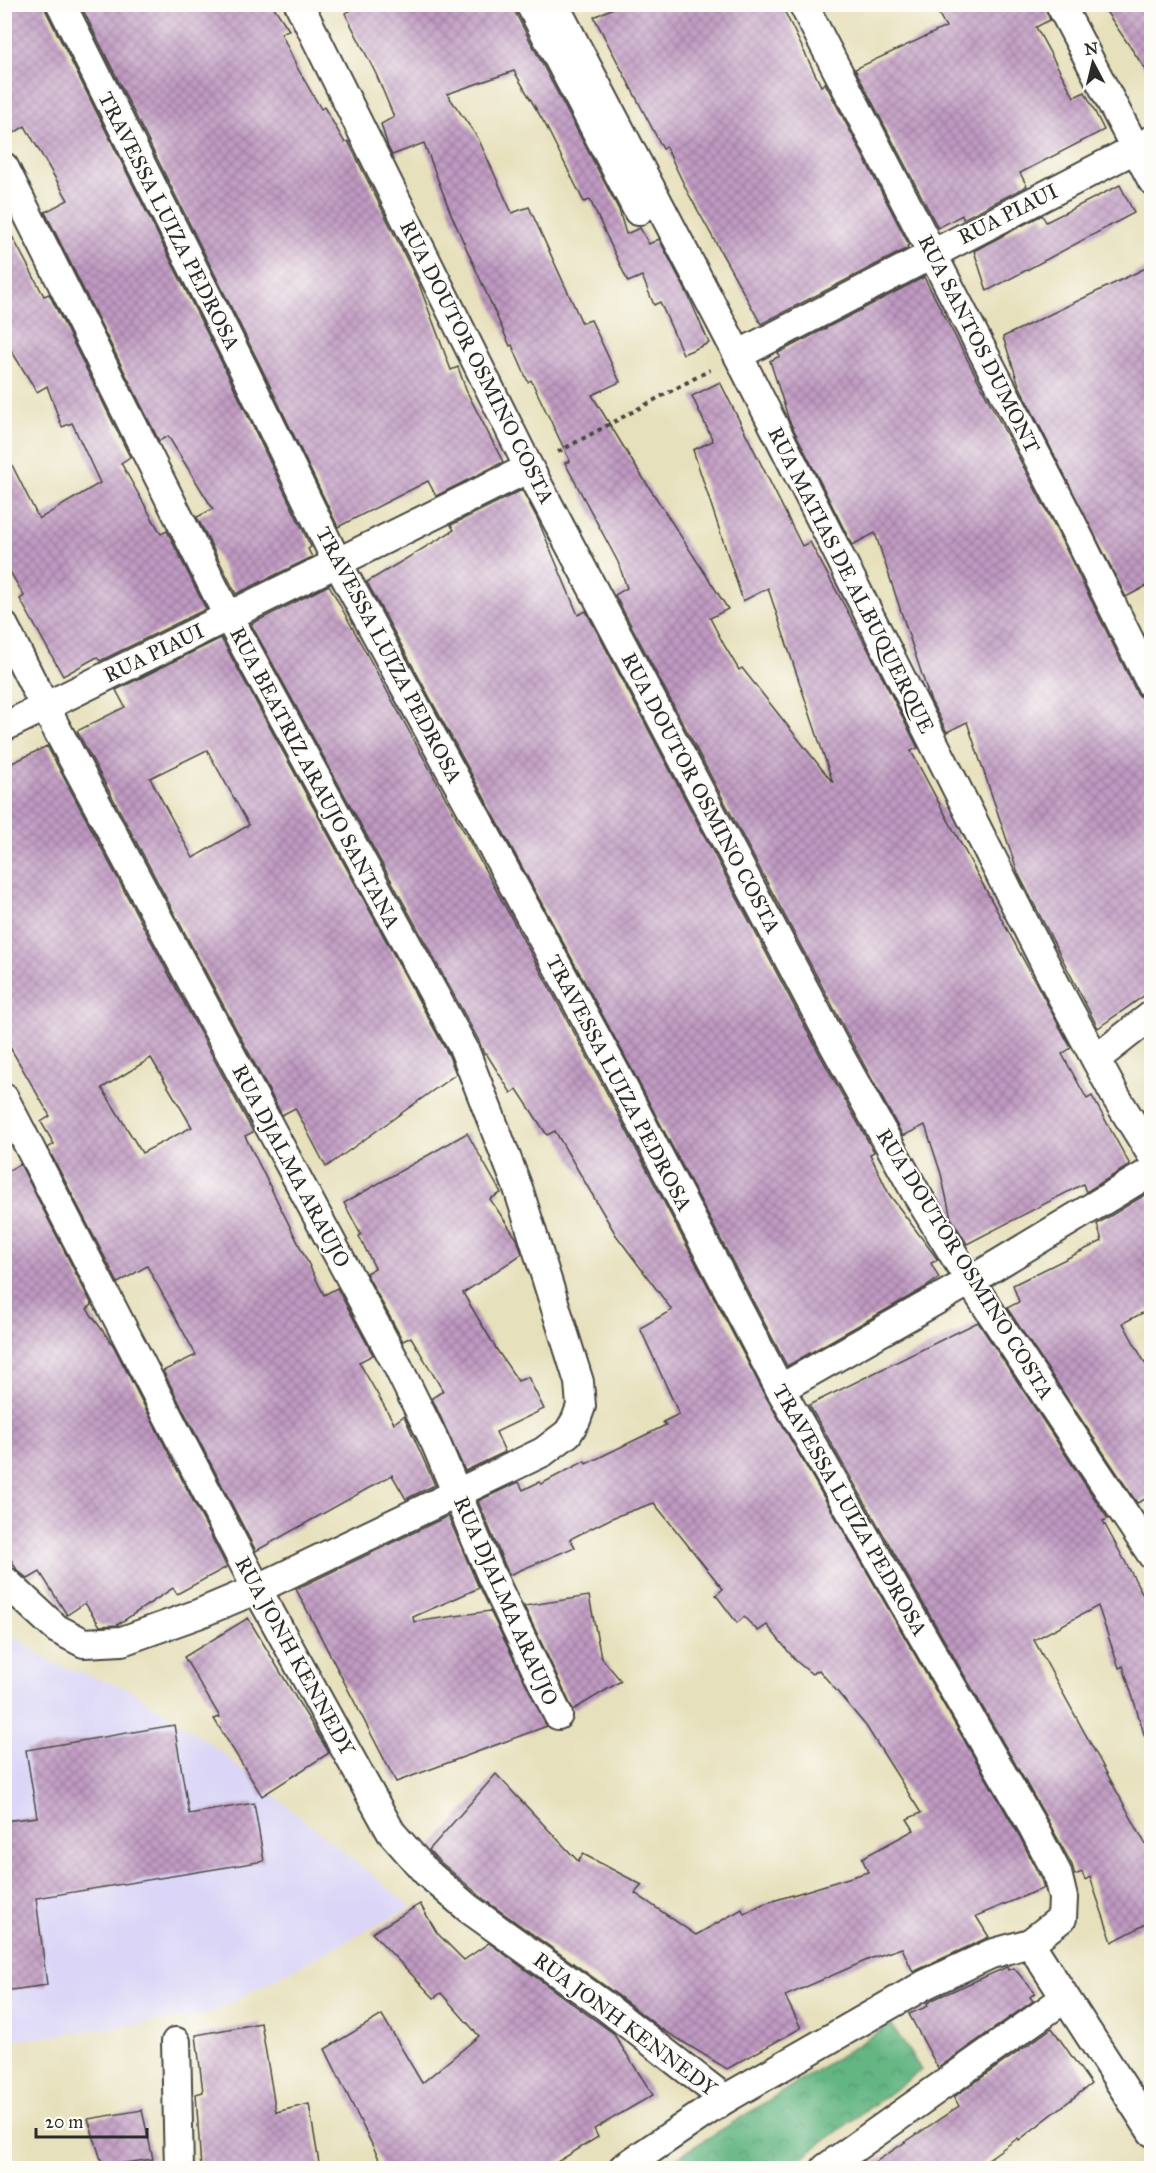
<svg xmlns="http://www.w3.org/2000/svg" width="1156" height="2173" font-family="'IM FELL Great Primer',serif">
  <defs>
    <pattern id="forest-crowns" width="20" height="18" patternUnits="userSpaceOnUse" patternTransform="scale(1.5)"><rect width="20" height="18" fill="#63b682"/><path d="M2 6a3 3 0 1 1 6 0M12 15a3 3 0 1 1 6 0" fill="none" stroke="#52946b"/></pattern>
    <pattern id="building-cross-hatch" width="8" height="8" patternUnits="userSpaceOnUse" patternTransform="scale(1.5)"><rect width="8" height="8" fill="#c09ac2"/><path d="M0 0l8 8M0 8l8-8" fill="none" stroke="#9c7e9e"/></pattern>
  </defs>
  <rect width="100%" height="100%" fill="#fdfcf7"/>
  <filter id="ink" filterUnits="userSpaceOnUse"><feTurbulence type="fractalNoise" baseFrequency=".0167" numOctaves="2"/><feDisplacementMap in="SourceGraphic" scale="12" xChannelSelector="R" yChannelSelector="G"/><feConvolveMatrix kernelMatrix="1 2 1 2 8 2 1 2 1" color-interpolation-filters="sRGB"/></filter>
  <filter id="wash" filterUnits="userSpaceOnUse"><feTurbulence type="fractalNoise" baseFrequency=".008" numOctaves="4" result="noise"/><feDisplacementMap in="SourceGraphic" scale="24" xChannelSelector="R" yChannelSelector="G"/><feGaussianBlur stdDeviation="1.35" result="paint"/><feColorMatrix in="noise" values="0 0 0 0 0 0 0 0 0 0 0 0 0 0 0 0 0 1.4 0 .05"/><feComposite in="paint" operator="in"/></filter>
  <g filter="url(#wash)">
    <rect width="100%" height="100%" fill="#e7e0bc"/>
    <polygon fill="#dbd6f7" points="4,1629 52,1663 131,1690 212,1745 411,1907 208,2015 5,2042"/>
    <polygon fill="url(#forest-crowns)" stroke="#477056" stroke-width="1.5" points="891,2024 921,2070 787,2168 660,2168"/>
    <g id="blocks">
      <g fill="url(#building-cross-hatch)" fill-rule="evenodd">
        <polygon points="4,4 45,4 46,11 229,377 311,547 308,549 312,557 236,594 197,517 213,509 168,436 159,441 45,212 68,200 25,126 14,133 4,102"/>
        <polygon points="80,4 272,4 289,30 281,33 298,69 321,109 324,107 345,143 348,141 419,284 451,370 458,367 466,390 503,462 436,496 428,481 338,527 259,363"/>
        <polygon points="365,4 514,4 515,12 619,210 626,234 640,228 649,244 659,239 689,297 709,343 683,354 660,302 654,305 642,276 628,282 590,200 584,202 545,124 514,71 447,94 478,138 512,213 529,207 582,323 591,320 620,382 592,395 634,464 728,609 710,618 724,645 739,670 742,668 833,783 768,588 743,601 693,450 713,441 692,396 720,382 802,546 810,542 871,655 918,748 911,751 1071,1048 1062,1054 1087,1099 1092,1096 1130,1165 1086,1192 1083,1184 967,1244 951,1218 941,1174 925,1125 903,1136 850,1039 615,595 627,588 618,562 565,463 570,461 531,380 528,382 512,345 510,346 451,214 424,143 392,155 388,147 381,124 394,117 376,74 345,13"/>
        <polygon points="621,4 781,4 821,86 825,83 909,245 907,246 908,248 761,324 687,191 666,147 663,149 594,17"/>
        <polygon points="933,4 1044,4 1050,20 1036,27 1074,97 1085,92 1104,130 1020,173 1027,186 963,219 962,215 938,228 855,69 946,27"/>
        <polygon points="1101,4 1152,4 1152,79"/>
        <polygon points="1120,185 1134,213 987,291 974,251 1042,215 1046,222"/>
        <polygon points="4,221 44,296 49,294 130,457 121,463 161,534 167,531 206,609 100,661 97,657 63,676 20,599 24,596 4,561 4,449 39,519 100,483 72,423 62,427 47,386 37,392 4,339"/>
        <polygon points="1152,265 1152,583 1126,597 1019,385 1003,337"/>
        <polygon points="924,277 1055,527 1137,693 1143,700 1152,716 1152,990 1098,1028 1018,873 967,722 947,732 930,699 875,533 852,545 789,420 770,361 780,356 778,353"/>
        <polygon points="522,490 538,520 578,615 586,611 820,1055 874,1152 870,1154 889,1194 938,1260 931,1263 939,1278 926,1287 787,1366 628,1062 367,582 454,530 451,525"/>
        <polygon points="329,585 599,1078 766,1397 1019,1835 1041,1879 1044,1888 976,1916 989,1937 913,1972 902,1948 872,1958 785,1996 801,2028 727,2069 660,2028 615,1993 486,1901 438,1860 429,1850 496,1774 578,1861 583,1854 642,1885 635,1893 696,1935 742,1909 744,1914 763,1904 868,1872 862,1858 914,1830 907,1819 921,1813 866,1726 819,1670 812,1674 796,1661 767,1625 758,1631 744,1617 737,1623 716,1595 723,1589 654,1503 614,1517 570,1539 575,1547 509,1575 478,1501 519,1482 523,1490 539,1482 541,1484 585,1461 586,1464 666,1425 663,1422 679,1414 640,1328 672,1310 616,1235 555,1131 547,1135 517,1089 511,1093 486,1053 484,1054 479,1041 251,624"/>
        <path d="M 221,638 L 449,1056 L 456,1074 L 326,1167 L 295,1108 L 282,1115 L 77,731 L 125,707 L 116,690 ZM 207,750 L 249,825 L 193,858 L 150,778 Z"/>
        <path d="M 47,746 L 253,1132 L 245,1136 L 324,1295 L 337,1288 L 373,1355 L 359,1362 L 394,1423 L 404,1416 L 435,1485 L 406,1499 L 392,1475 L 256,1551 L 163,1371 L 196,1355 L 147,1266 L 118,1283 L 48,1148 L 54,1144 L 41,1122 L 50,1116 L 4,1037 L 4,767 ZM 151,1058 L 192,1127 L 142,1153 L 102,1088 Z"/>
        <polygon points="467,1133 501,1193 490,1199 517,1239 522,1254 463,1293 497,1350 518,1381 528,1377 544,1409 496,1432 505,1452 465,1471 432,1398 443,1391 411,1337 403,1341 366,1273 375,1268 359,1236 361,1235 344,1203"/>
        <polygon points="20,1164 92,1305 87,1309 113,1345 227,1567 177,1594 173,1588 117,1625 100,1626 85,1603 67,1615 40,1572 28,1579 17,1570 4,1548 4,1173"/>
        <polygon points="1146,1194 1152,1205 1152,1308 1123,1323 1152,1376 1152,1496 1137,1503 1007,1308 1019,1302 1013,1285 1102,1241 1097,1224"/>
        <polygon points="978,1322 1108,1519 1103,1521 1152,1611 1152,1736 1145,1737 1123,1666 1119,1668 1098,1606 1034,1640 1152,1856 1152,1921 1112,1942 1090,1877 1085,1880 1082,1872 1075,1875 1072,1865 1047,1819 809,1405"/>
        <polygon points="448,1516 479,1588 413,1617 414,1622 490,1611 547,1726 396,1782 296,1589"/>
        <polygon points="589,1596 601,1657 621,1681 573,1710 524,1606"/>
        <polygon points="248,1618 329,1753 262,1796 214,1719 220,1717 184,1657"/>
        <polygon points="174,1725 189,1814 254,1803 264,1861 36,1898 47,1985 4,1991 4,1821 37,1817 26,1750"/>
        <polygon points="420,1904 437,1933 464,1960 489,1943 613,2033 653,2095 594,2129 598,2137 546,2169 384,2169 325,2049 382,2015 422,2083 479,2036 441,1993 434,1998 372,1933"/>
        <polygon points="1007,1967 1008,1970 1014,1968 1035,1993 1030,1997 1033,2001 938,2068 909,2014 928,2006 927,2003 934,1999"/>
        <polygon points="261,2023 276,2112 309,2104 320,2169 201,2169 196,2094 203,2092 196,2035"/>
        <polygon points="1052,2028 1091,2084 1019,2140 1018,2138 974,2169 865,2169 959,2106 954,2097"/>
        <polygon points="142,2110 153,2159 103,2166 88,2119"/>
      </g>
    </g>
  </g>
  <g filter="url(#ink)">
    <use href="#blocks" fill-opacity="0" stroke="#474641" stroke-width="1.5"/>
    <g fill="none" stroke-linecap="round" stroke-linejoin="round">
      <g stroke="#474641" stroke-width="32">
        <g id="street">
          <polyline points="61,4 244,370 337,562 614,1070 780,1389 1033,1827 1057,1873 1063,1898 1062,1918 1030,1943 1152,2132"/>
          <polyline points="299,4 529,468 835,1047 916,1193 970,1281 1152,1555"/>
          <polyline points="530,4 638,211"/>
          <polyline points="554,4 738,355 1060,993 1116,1097 1152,1155"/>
          <polyline points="803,4 1070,520 1152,686"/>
          <polyline points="1060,4 1152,180"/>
          <polyline points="4,167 228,616 464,1049 518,1188 579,1382 581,1406 576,1420 568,1433 543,1452 257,1589 198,1614 122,1641 84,1643 57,1629 4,1580"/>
          <polyline points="738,355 1152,140"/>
          <polyline points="4,626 45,707 397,1365 436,1444 491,1575 558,1715"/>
          <polyline points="4,727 529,468"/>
          <polyline points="1096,1059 1152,1015"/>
          <polyline points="4,1098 257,1589 391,1832 426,1872 469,1909 605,2006 725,2099"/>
          <polyline points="780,1389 970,1281 1152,1171"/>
          <polyline points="176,2042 179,2168"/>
          <polyline points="623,2168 725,2099 926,1984 991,1954 1030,1943"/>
          <polyline points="826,2168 1065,1998"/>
        </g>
      </g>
      <polyline stroke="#474641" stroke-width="4" stroke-dasharray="4.5 4.5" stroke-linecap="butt" points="558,452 710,370"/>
      <use href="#street" stroke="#fff" stroke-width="28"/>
    </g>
  </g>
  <g text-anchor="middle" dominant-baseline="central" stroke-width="4.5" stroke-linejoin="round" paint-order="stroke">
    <g font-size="21" fill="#2b2b2b" stroke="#fdfcf7">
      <text transform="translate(1008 214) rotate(-27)">RUA PIAUI</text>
      <text transform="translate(169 221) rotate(63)">TRAVESSA LUIZA PEDROSA</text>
      <text transform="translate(979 344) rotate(63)">RUA SANTOS DUMONT</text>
      <text transform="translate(477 362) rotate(63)">RUA DOUTOR OSMINO COSTA</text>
      <text transform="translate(851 580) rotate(63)">RUA MATIAS DE ALBUQUERQUE</text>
      <text transform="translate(154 653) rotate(-26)">RUA PIAUI</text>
      <text transform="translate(389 655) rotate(62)">TRAVESSA LUIZA PEDROSA</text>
      <text transform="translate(315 778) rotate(62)">RUA BEATRIZ ARAUJO SANTANA</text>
      <text transform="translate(701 793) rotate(62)">RUA DOUTOR OSMINO COSTA</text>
      <text transform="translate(619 1083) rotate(62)">TRAVESSA LUIZA PEDROSA</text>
      <text transform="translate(291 1166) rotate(62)">RUA DJALMA ARAUJO</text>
      <text transform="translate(965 1264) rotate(58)">RUA DOUTOR OSMINO COSTA</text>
      <text transform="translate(850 1510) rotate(60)">TRAVESSA LUIZA PEDROSA</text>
      <text transform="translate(506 1601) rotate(66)">RUA DJALMA ARAUJO</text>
      <text transform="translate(295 1656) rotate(61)">RUA JONH KENNEDY</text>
      <text transform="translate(625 2024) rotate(37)">RUA JONH KENNEDY</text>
    </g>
  </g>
  <rect width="1156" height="2173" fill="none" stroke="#fdfcf7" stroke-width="24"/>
  <g transform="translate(1093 63) rotate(353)" stroke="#fdfcf7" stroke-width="4.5" paint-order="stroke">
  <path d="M0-4.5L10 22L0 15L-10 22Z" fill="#2b2b2b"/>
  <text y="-9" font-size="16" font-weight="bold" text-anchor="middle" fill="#2b2b2b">N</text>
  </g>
  <path d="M36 2128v9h111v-9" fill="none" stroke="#2b2b2b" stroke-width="3"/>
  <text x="45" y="2128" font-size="18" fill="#2b2b2b" stroke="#fdfcf7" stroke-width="4.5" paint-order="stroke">20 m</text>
</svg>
